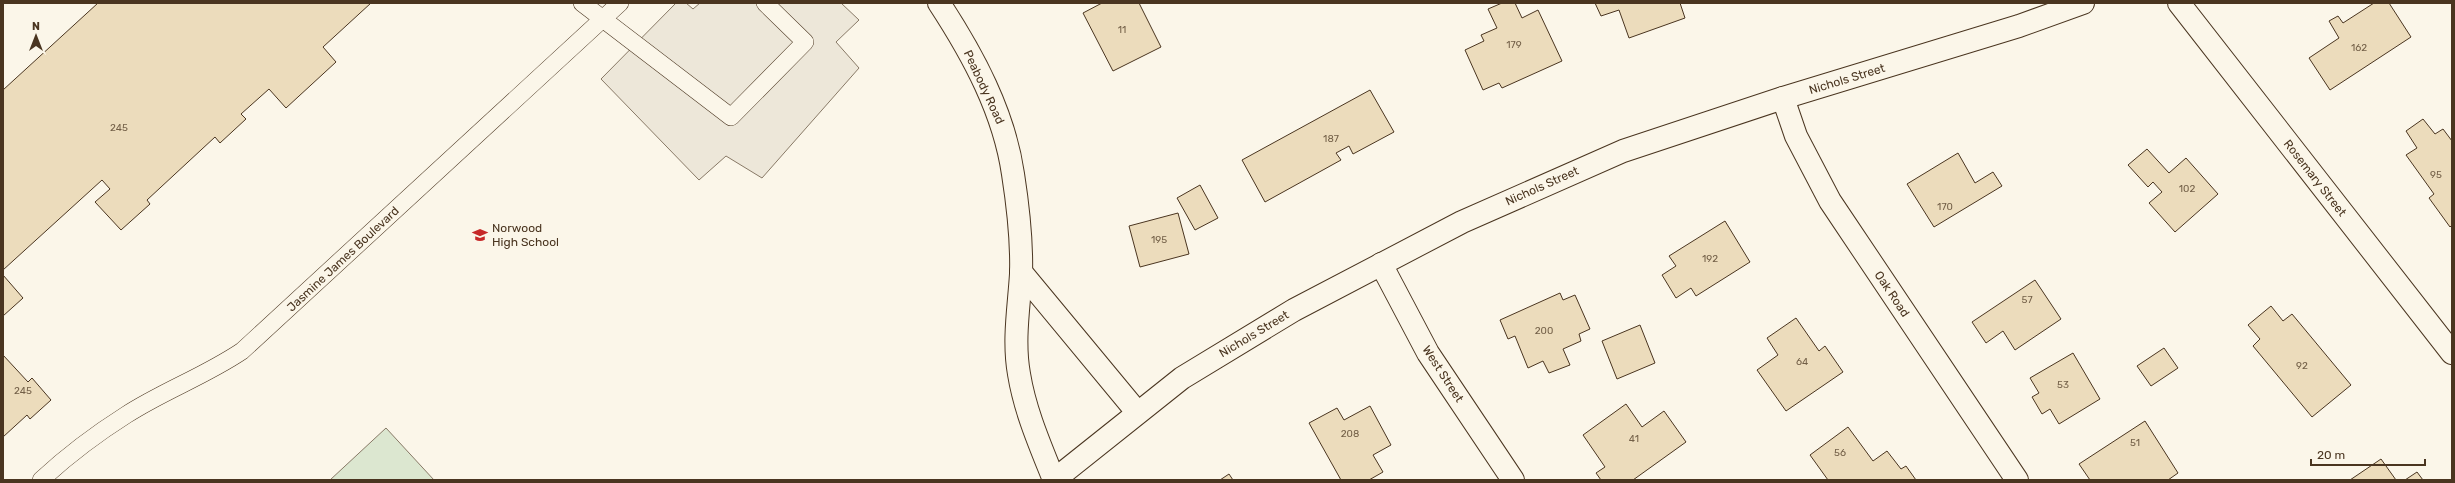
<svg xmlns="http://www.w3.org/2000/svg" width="2455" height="483" font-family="Rubik,sans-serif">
  <rect width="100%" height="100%" fill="#fbf6e9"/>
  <polygon fill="#dce7d0" stroke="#887966" points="386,428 434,480 330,480"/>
  <polygon fill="#ede7d9" stroke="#887966" points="676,3 686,3 693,9 700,3 841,3 859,20 836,42 859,68 762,178 726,156 699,180 601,79"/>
  <g fill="#ecdcbc" stroke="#4a3520">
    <polygon points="98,3 371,3 323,47 336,62 286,108 269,89 241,114 246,119 220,143 215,137 147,200 150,204 121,230 95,202 110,189 102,180 3,270 3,90"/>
    <polygon points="1102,3 1139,3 1161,47 1113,71 1083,13"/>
    <polygon points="1502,3 1515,3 1522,18 1538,10 1562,61 1502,88 1499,83 1483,90 1465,50 1484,41 1481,35 1497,28 1488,9"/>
    <polygon points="1595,3 1680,3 1685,18 1629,38 1619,10 1601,16"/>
    <polygon points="2374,3 2389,3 2411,37 2330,90 2309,58 2339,38 2329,21 2338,16 2343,23"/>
    <polygon points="1370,90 1394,132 1353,154 1349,146 1336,153 1341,160 1265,202 1242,160"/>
    <polygon points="2423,119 2435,134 2443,129 2452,141 2452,225 2450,227 2429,198 2434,194 2406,155 2417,148 2406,131"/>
    <polygon points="2147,149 2169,173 2186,158 2218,194 2175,232 2149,203 2162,192 2153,182 2148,187 2128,165"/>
    <polygon points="1958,153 1975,183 1993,172 2002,186 1934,227 1907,184"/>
    <polygon points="1200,185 1218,218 1195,230 1177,198"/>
    <polygon points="1178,213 1189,254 1140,267 1129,226"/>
    <polygon points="1725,221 1750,262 1696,296 1691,288 1676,298 1662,275 1676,266 1669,256"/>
    <polygon points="3,275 23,298 3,316"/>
    <polygon points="2035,280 2061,319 2015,350 2003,331 1986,343 1972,322"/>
    <polygon points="1560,293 1563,300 1575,295 1590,329 1579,334 1581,341 1563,349 1570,365 1549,373 1543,361 1528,368 1515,336 1508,339 1500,320"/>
    <polygon points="2271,306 2283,321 2292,314 2351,385 2312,417 2253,346 2260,339 2248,325"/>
    <polygon points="1796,318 1819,351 1825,346 1843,372 1786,411 1757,370 1778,355 1767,338"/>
    <polygon points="1640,325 1655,363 1617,379 1602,341"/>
    <polygon points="2164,348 2178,368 2151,386 2137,366"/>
    <polygon points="2073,353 2100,399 2059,424 2050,409 2042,414 2032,397 2039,393 2030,378"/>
    <polygon points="3,355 28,382 32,378 51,400 30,419 27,415 3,437"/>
    <polygon points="1626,404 1642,427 1664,411 1686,442 1633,480 1601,480 1596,473 1605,467 1583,435"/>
    <polygon points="1370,406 1391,445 1373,455 1383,472 1369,480 1341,480 1309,423 1337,408 1344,420"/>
    <polygon points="2145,421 2178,473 2168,480 2090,480 2079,464"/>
    <polygon points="1848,427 1873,461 1887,451 1901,469 1906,466 1916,480 1828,480 1810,455"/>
    <polygon points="2381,459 2396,480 2350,480"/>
    <polygon points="2417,472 2423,480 2405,480"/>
    <polygon points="1229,474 1233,480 1220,480"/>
  </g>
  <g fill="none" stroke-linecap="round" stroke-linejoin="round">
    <g stroke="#4a3520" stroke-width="18">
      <g id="service">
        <polyline points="582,3 731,117 805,42 765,3"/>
        <path d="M 41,480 C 67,456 96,434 126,415 C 163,391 205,376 242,351 L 620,3"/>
      </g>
    </g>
    <g stroke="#4a3520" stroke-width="24">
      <g id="minor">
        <path d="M 939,3 C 973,55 1004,112 1013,174 C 1018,206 1022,242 1021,274 C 1019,307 1013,340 1019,374 C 1025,411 1040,445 1054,480"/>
        <polyline points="2179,3 2452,353"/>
        <polyline points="1783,98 1796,136 1830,201 2017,480"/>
        <polyline points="1381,264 1428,353 1513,480"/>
        <polyline points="1021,272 1137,412"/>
      </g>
    </g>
    <g stroke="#4a3520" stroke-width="24">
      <polyline id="secondary" points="1054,480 1182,378 1294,310 1462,222 1623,151 1783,98 2019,26 2083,3"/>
    </g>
    <use href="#service" stroke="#fbf6e9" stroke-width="17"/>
    <use href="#minor" stroke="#fbf6e9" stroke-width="22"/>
    <use href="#secondary" stroke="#fbf6e9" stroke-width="22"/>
  </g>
  <defs>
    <g id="school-bare" transform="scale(1.2)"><path d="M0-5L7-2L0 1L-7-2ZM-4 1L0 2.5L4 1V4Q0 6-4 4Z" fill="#c62828" stroke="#fbf6e9" stroke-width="2.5" paint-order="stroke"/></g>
  </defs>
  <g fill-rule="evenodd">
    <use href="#school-bare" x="480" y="235"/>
  </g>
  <g text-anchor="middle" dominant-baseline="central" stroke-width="3" stroke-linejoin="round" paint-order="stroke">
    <g font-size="10" fill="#725f47">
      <text x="1122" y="30">11</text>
      <text x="1514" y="45">179</text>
      <text x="2359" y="48">162</text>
      <text x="119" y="128">245</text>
      <text x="1331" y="139">187</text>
      <text x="2436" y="175">95</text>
      <text x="2187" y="189">102</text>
      <text x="1945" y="207">170</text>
      <text x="1159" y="240">195</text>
      <text x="1710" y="259">192</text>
      <text x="2027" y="300">57</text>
      <text x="1544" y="331">200</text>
      <text x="1802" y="362">64</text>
      <text x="2302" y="366">92</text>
      <text x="2063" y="385">53</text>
      <text x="23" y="391">245</text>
      <text x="1350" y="434">208</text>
      <text x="1634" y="439">41</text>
      <text x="2135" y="443">51</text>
      <text x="1840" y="453">56</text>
    </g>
    <g font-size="12" fill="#4a3520" stroke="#fbf6e9">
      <text transform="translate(1847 79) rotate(-17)">Nichols Street</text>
      <text transform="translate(984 87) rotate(65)">Peabody Road</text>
      <text transform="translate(2315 178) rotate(52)">Rosemary Street</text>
      <text transform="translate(1542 186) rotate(-24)">Nichols Street</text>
      <text transform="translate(343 259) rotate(-43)">Jasmine James Boulevard</text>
      <text transform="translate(1892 294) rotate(56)">Oak Road</text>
      <text transform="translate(1254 334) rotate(-31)">Nichols Street</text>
      <text transform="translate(1443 374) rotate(57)">West Street</text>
    </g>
    <g font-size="12" fill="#4a3520" stroke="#fbf6e9" text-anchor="start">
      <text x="492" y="228">Norwood<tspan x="492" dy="14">High School</tspan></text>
    </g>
  </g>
  <rect width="2455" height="483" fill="none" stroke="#4a3520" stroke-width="8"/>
  <g transform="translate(36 36)" stroke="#fbf6e9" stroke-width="3" paint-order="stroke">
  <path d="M0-3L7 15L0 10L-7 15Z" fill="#4a3520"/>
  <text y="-6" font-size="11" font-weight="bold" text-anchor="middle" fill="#4a3520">N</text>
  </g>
  <path d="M2311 459v6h114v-6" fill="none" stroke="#4a3520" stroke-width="2"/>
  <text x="2317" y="459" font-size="12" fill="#4a3520" stroke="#fbf6e9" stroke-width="3" paint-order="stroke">20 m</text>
</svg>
